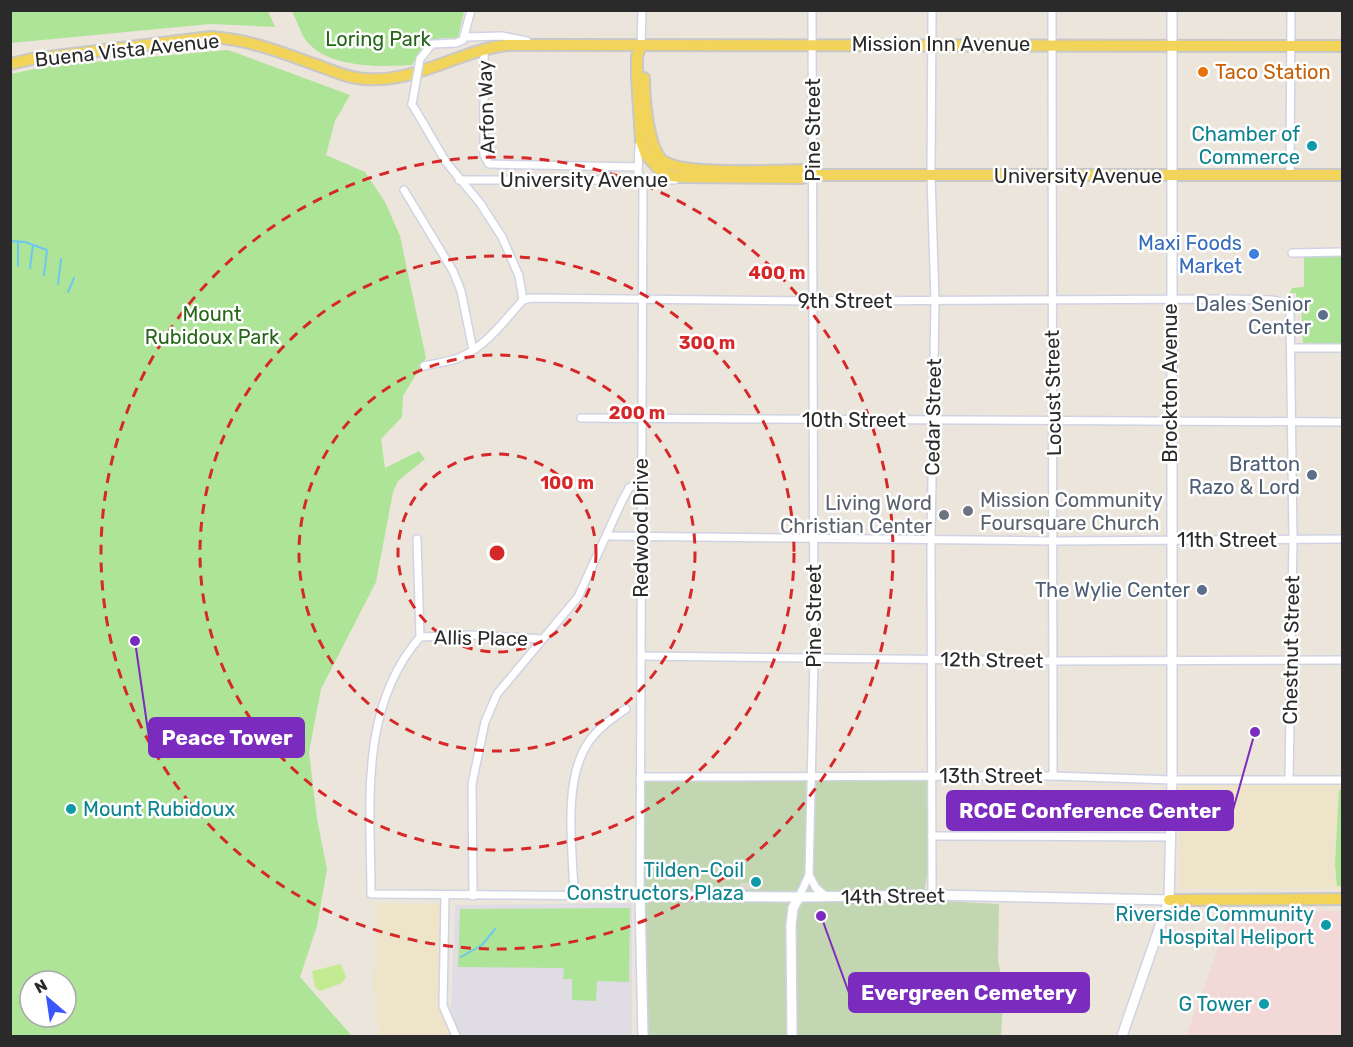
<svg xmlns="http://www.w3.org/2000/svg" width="1353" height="1047" font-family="Rubik,sans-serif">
  <rect width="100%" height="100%" fill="#ece5db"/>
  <polygon fill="#dfdce4" points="632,903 632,1036 460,1036 451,1010 455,905"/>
  <g fill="#eee4ca">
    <rect x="1179" y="784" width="163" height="105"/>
    <polygon points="376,903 440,904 439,1004 442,1017 451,1036 379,1036 374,987"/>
  </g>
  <polygon fill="#f3d8d8" points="1228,911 1342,911 1342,1036 1186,1036 1224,933"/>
  <g fill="#aee497" fill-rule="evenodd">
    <polygon points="10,11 268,11 275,27 210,24 11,43"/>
    <path d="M 292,11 L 459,10 L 464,11 L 458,38 L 441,38 L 424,44 L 412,65 C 381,67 322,69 303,36 C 299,28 296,19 292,11 Z"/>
    <path d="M 228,50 L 350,95 L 335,121 L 326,155 L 365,172 L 385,202 L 400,236 L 426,358 L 403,396 L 402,417 L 381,439 L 385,468 L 419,451 L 425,459 L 398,481 L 393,492 L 376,582 L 321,689 L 309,752 L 317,819 L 327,869 L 317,926 L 300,977 L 352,1036 L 11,1036 L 11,74 L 48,66 ZM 30,981 L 66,981 L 66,1017 L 30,1017 Z"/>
    <polygon points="1304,256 1342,256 1342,344 1303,344 1301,299 1296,297 1296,293 1290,293 1292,288 1304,287"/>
    <polygon points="1339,790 1342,790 1342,886 1337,886 1335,864"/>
    <polygon points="630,908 629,982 597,981 596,1001 572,1000 572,979 563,979 564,968 458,967 460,909"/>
  </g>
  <polygon fill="#c2d6b2" points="641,774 932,775 930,857 923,900 999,904 998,961 1004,988 1001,1036 646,1036"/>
  <polygon fill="#c2eb92" points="341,964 346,977 342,983 320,991 315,987 312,971"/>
  <polygon fill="#dcd8d2" points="753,875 759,875 760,889 740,889 740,883 750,883"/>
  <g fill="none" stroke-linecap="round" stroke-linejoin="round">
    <g stroke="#6cc8f0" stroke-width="2">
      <polyline points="10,241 25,242 47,250 44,275"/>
      <polyline points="18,266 18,242"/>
      <polyline points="30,268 33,245"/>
      <polyline points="58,284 61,259"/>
      <polyline points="68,292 74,278"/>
      <polyline points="461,957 482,945 495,929"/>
    </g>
    <g stroke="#d0d3e3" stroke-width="10">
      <g id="street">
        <polyline points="1052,10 1053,776"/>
        <polyline points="464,37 502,36 527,41"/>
        <polyline points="641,45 642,10"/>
        <polyline points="484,49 484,155 489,164 638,167"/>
        <polyline points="420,59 432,44 456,43 463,40 471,10"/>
        <polyline points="412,104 446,162 480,203 502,237 519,276 523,300"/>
        <polyline points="1290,176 1291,10"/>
        <polyline points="459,180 675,180"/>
        <polyline points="404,190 453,271 461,291 473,350"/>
        <polyline points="1292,253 1342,252"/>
        <polyline points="1291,348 1342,348"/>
        <path d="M 424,366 C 436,363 450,362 461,357 C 486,346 505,320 523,300 L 531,298 L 820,301 L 1225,299 L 1271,300 L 1285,303 L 1290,311 L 1293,539 L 1289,779"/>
        <polyline points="581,418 1342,422"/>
        <polyline points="608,536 1055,541 1342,539"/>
        <path d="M 417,539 L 420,637 C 358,709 371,805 371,894 L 640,896 L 643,181 L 638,173 L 639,145"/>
        <polyline points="420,637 471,635 542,639"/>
        <polyline points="642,656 1054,661 1342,660"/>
        <polyline points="640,777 1053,776 1172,780 1342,780"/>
        <polyline points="932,836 1171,837"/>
        <polyline points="810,877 816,888 827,897"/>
        <path d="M 574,895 C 573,850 562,782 588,743 C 597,729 612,718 626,709"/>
        <polyline points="932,895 931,539 935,301 931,176 932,10"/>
        <polyline points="445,896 443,1006 456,1036"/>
        <polyline points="473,896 472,784 485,722 497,694 578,597 622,501 629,488 642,481"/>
        <polyline points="799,897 809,875 814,658 812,10"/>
      </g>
    </g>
    <g stroke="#d0d3e3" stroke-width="12">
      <g id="secondary">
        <polyline points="643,1036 640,896 799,897 932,895 1169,900"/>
        <polyline points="792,1036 791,925 793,908 799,897"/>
        <polyline points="1122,1036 1169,900 1172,780 1172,10"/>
      </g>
    </g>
    <g stroke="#c8c8c8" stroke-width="14">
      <g id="primary">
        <polyline points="641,45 637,56 637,77 641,141 646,155 659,169 671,176 681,177 801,178 813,175 1342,175"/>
        <path d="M 10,64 L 32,59 L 211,37 C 244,39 276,50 308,62 C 327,68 345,78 365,79 C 416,83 458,51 507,45 L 1342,46"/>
        <path d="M 644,78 C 644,98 648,143 660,158 C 675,177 778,170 805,170 L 813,175"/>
        <polyline points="1169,900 1342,899"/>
      </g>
    </g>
    <use href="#street" stroke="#fff" stroke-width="7"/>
    <use href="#secondary" stroke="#fff" stroke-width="9"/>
    <use href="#primary" stroke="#f2d45a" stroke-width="10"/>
    <g stroke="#d0d3e3" stroke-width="10" stroke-linecap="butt">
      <polyline id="street-bridge" points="412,104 420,59"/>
    </g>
    <use href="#street-bridge" stroke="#fff" stroke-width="7"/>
  </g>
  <g fill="none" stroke="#d62828" stroke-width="3" stroke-dasharray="10 8">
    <circle cx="497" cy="553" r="99"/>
    <circle cx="497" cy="553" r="198"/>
    <circle cx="497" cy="553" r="297"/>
    <circle cx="497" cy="553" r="396"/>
  </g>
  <circle fill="#e8710a" stroke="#fff" stroke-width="2" cx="1203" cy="72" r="6"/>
  <g fill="#0f9aa8" stroke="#fff" stroke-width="2">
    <circle cx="1312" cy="146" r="6"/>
    <circle cx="71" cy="809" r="6"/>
    <circle cx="756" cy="882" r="6"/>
    <circle cx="1326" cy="925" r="6"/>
    <circle cx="1264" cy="1004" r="6"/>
  </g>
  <circle fill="#3f7fe0" stroke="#fff" stroke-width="2" cx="1254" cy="254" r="6"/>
  <g fill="#5c6f8a" stroke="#fff" stroke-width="2">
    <circle cx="1323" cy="315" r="6"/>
    <circle cx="1312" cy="475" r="6"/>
    <circle cx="1202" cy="590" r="6"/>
  </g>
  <g fill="#6b7280" stroke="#fff" stroke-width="2">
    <circle cx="968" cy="511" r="6"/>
    <circle cx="944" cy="515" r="6"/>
  </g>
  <g text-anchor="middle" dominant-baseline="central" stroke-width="5" stroke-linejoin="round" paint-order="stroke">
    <g font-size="20" fill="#266719" stroke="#fff">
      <text x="378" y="39">Loring Park</text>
      <text x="212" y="314">Mount<tspan x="212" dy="23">Rubidoux Park</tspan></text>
    </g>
    <g font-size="20" fill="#2a2a2a" stroke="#fff">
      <text x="941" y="44">Mission Inn Avenue</text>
      <text transform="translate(127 50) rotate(-6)">Buena Vista Avenue</text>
      <text transform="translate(486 107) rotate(-92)">Arfon Way</text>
      <text transform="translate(813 130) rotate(-90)">Pine Street</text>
      <text x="1078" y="176">University Avenue</text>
      <text x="584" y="180">University Avenue</text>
      <text x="845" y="301">9th Street</text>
      <text transform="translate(1170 383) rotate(-90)">Brockton Avenue</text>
      <text transform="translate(1053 393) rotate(-91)">Locust Street</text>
      <text transform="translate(933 417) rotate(-89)">Cedar Street</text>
      <text x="854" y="420">10th Street</text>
      <text transform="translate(641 528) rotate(-90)">Redwood Drive</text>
      <text x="1227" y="540">11th Street</text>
      <text transform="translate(814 616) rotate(-90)">Pine Street</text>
      <text transform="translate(481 638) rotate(1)">Allis Place</text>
      <text transform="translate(1291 650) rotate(-89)">Chestnut Street</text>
      <text transform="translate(992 660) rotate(1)">12th Street</text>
      <text x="991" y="776">13th Street</text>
      <text transform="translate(893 896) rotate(-1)">14th Street</text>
    </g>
    <g font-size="20" fill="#c56008" stroke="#fff" text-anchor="start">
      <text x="1215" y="72">Taco Station</text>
    </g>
    <g font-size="20" fill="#0d838f" stroke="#fff" text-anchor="end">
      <text x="1300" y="134">Chamber of<tspan x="1300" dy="23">Commerce</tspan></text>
      <text x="83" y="809" text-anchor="start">Mount Rubidoux</text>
      <text x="744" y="870">Tilden-Coil<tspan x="744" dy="23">Constructors Plaza</tspan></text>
      <text x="1314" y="914">Riverside Community<tspan x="1314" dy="23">Hospital Heliport</tspan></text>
      <text x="1252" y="1004">G Tower</text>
    </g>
    <g font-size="20" fill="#366cbe" stroke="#fff" text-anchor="end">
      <text x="1242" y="243">Maxi Foods<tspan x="1242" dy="23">Market</tspan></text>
    </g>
    <g font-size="20" fill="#4e5e75" stroke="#fff" text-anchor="end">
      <text x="1311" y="304">Dales Senior<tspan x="1311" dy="23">Center</tspan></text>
      <text x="1300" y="464">Bratton<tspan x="1300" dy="23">Razo &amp; Lord</tspan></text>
      <text x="1190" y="590">The Wylie Center</text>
    </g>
    <g font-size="20" fill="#5b616d" stroke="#fff" text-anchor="start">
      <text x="980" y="500">Mission Community<tspan x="980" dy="23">Foursquare Church</tspan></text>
      <text x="932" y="503" text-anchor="end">Living Word<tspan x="932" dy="23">Christian Center</tspan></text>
    </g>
  </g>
  <circle cx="497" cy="553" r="9" fill="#d62828" stroke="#fff" stroke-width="3"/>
  <g font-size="18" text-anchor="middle" font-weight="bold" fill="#d62828" stroke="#fff" stroke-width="5" stroke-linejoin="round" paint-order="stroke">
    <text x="777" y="279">400 m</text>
    <text x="707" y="349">300 m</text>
    <text x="637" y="419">200 m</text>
    <text x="567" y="489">100 m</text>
  </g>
  <path fill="none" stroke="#7b2cbf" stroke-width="2" d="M135 641L149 738M1255 732L1233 810M821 916L849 993"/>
  <g fill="#7b2cbf" stroke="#fff" stroke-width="2">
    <circle cx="135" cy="641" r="6"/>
    <circle cx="1255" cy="732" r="6"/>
    <circle cx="821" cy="916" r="6"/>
  </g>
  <g fill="#7b2cbf" stroke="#7b2cbf" stroke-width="2">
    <rect x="149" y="718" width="155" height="39" rx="6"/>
    <rect x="947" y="791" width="286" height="39" rx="6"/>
    <rect x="849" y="973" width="240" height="39" rx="6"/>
  </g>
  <g font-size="21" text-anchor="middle" font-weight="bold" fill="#fff">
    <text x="227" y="745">Peace Tower</text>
    <text x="1090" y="818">RCOE Conference Center</text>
    <text x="969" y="1000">Evergreen Cemetery</text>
  </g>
  <rect width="1353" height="1047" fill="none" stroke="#2a2a2a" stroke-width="24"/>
  <g transform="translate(48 999) rotate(331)"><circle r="28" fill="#ffffff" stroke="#aaaaaa" stroke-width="1.5"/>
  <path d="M0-4.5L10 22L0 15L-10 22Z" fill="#3856fc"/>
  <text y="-9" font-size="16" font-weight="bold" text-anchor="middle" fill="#2a2a2a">N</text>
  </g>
</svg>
